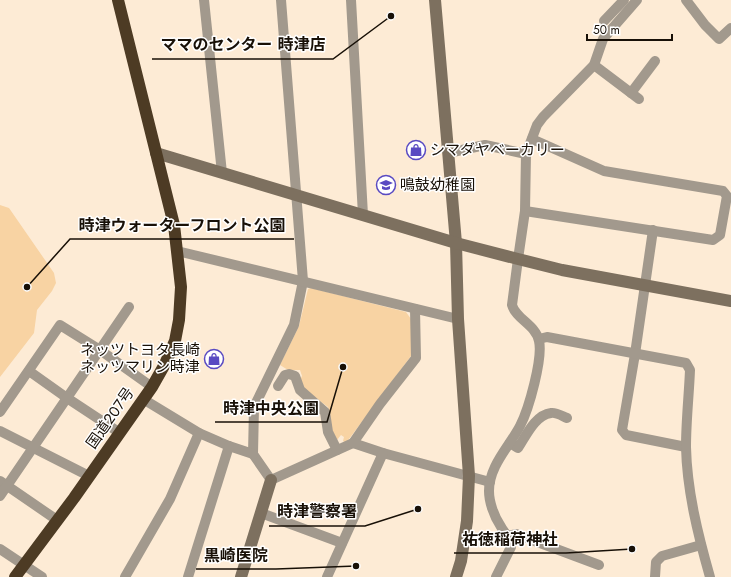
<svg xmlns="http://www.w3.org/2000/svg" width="731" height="577" font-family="Jost,'Noto Sans JP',sans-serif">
  <rect width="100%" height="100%" fill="#fdebd5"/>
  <g fill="#f8d3a3">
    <polygon points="0,205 9,208 54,273 56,283 52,291 37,310 34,333 0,377"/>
    <polygon points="311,288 406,312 411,319 411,356 346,443 343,441 344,437 341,435 337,440 329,424 328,407 305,390 300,380 302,376 300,370 288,370 280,365 299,326 308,289"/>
  </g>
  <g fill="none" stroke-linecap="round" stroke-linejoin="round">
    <g stroke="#a2998d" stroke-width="10">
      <polyline points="204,0 222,173"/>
      <polyline points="281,0 303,281 294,325 254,407 253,454 271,480 353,443 380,404 416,358 415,309"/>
      <polyline points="351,0 363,215"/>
      <polyline points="686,0 705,25 719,39 731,28"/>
      <polyline points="604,21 624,0"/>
      <polyline points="594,65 639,99"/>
      <polyline points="631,93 655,61"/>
      <polyline points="448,153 485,145 526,154"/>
      <polyline points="525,211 713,240 720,235 727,196 723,191 604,171 532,139"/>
      <polyline points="653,230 635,354 622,430 626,435 686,447"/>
      <polyline points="177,251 458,319"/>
      <path d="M 539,339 L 547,337 L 686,363 L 690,370 C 689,395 686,421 686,447 C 687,491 698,535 710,577"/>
      <polyline points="29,371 67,398 120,433"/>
      <polyline points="278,386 285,375 289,374 295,376 300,390 325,412 328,432 337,450"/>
      <polyline points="143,399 199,433"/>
      <polyline points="0,412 60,325 100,350 152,387"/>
      <polyline points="0,431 89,476"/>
      <polyline points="353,443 383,453 490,482"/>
      <path d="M 510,443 L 518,448 C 526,436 535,415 551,413 C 556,412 562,416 567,418"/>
      <polyline points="0,481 57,520"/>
      <polyline points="0,496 129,307"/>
      <polyline points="261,513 342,543"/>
      <polyline points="508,536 516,534 599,565"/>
      <polyline points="0,549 42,577"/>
      <polyline points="125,577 170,499 199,433 229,446 253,454"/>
      <polyline points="188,577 229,446"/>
      <polyline points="327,577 383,453"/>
      <path d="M 496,577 L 511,547 C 510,537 504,533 500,525 C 494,516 489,502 489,491 C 489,466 509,447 520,426 C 529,409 543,358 539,341 C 536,325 516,319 512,305 L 518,259 L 525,211 L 526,154 L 537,125 L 543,117 L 594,65 L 603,39 L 637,0"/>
      <polyline points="655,577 656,562 662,556 701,545"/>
    </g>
    <g stroke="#7d705f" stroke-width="12">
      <polyline points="435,0 456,243 458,319 469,476 467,521 461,561 456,577"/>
      <polyline points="156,153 456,243 518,259 562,270 731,301"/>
      <polyline points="241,577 271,480"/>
    </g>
    <polyline stroke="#4d3b24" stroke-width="12" points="15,577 74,498 152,387 165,364 175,341 179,320 181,287 174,225 118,0"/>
  </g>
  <defs>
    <g id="shop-ring" transform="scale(1)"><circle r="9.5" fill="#fff" stroke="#594ac2" stroke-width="1.5"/><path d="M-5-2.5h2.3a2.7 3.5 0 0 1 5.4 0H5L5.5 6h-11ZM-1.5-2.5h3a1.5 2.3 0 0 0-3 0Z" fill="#594ac2"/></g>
    <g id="school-ring" transform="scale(1)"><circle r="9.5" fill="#fff" stroke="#594ac2" stroke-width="1.5"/><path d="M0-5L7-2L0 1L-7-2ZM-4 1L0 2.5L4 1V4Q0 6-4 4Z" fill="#594ac2"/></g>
  </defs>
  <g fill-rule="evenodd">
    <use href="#shop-ring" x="416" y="150"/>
    <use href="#school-ring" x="386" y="185"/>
    <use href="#shop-ring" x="214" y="359"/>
  </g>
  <g text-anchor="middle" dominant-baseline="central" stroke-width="3" stroke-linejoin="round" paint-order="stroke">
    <g font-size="15" fill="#181007" stroke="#fff" text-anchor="start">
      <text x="430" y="150">シマダヤベーカリー</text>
      <text x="400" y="185">鳴鼓幼稚園</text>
      <text x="200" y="350" text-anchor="end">ネッツトヨタ長崎<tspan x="200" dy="17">ネッツマリン時津</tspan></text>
    </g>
    <g font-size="15" fill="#181007" stroke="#fff">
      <text transform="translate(110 418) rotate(-55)">国道207号</text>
    </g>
  </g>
  <path fill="none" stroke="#181007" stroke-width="1.5" d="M391 16L333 59H152M27 287L70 239H294M343 367L327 422H215M418 509L365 526H269M632 549L566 553H454M356 566L276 569H196"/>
  <g fill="#181007" stroke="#fff" stroke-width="1.5">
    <circle cx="391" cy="16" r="4"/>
    <circle cx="27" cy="287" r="4"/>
    <circle cx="343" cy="367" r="4"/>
    <circle cx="418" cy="509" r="4"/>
    <circle cx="632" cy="549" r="4"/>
    <circle cx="356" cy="566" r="4"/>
  </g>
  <g font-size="16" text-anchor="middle" font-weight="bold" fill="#181007" stroke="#fff" stroke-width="3" stroke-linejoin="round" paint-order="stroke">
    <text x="243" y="50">ママのセンター 時津店</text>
    <text x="182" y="231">時津ウォーターフロント公園</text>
    <text x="271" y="414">時津中央公園</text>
    <text x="317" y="517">時津警察署</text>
    <text x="510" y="545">祐徳稲荷神社</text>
    <text x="236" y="561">黒崎医院</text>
  </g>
  <path d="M587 34v6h85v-6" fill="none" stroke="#181007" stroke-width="2"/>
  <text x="593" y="34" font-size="12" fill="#181007" stroke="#ffffff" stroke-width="3" paint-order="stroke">50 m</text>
</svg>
